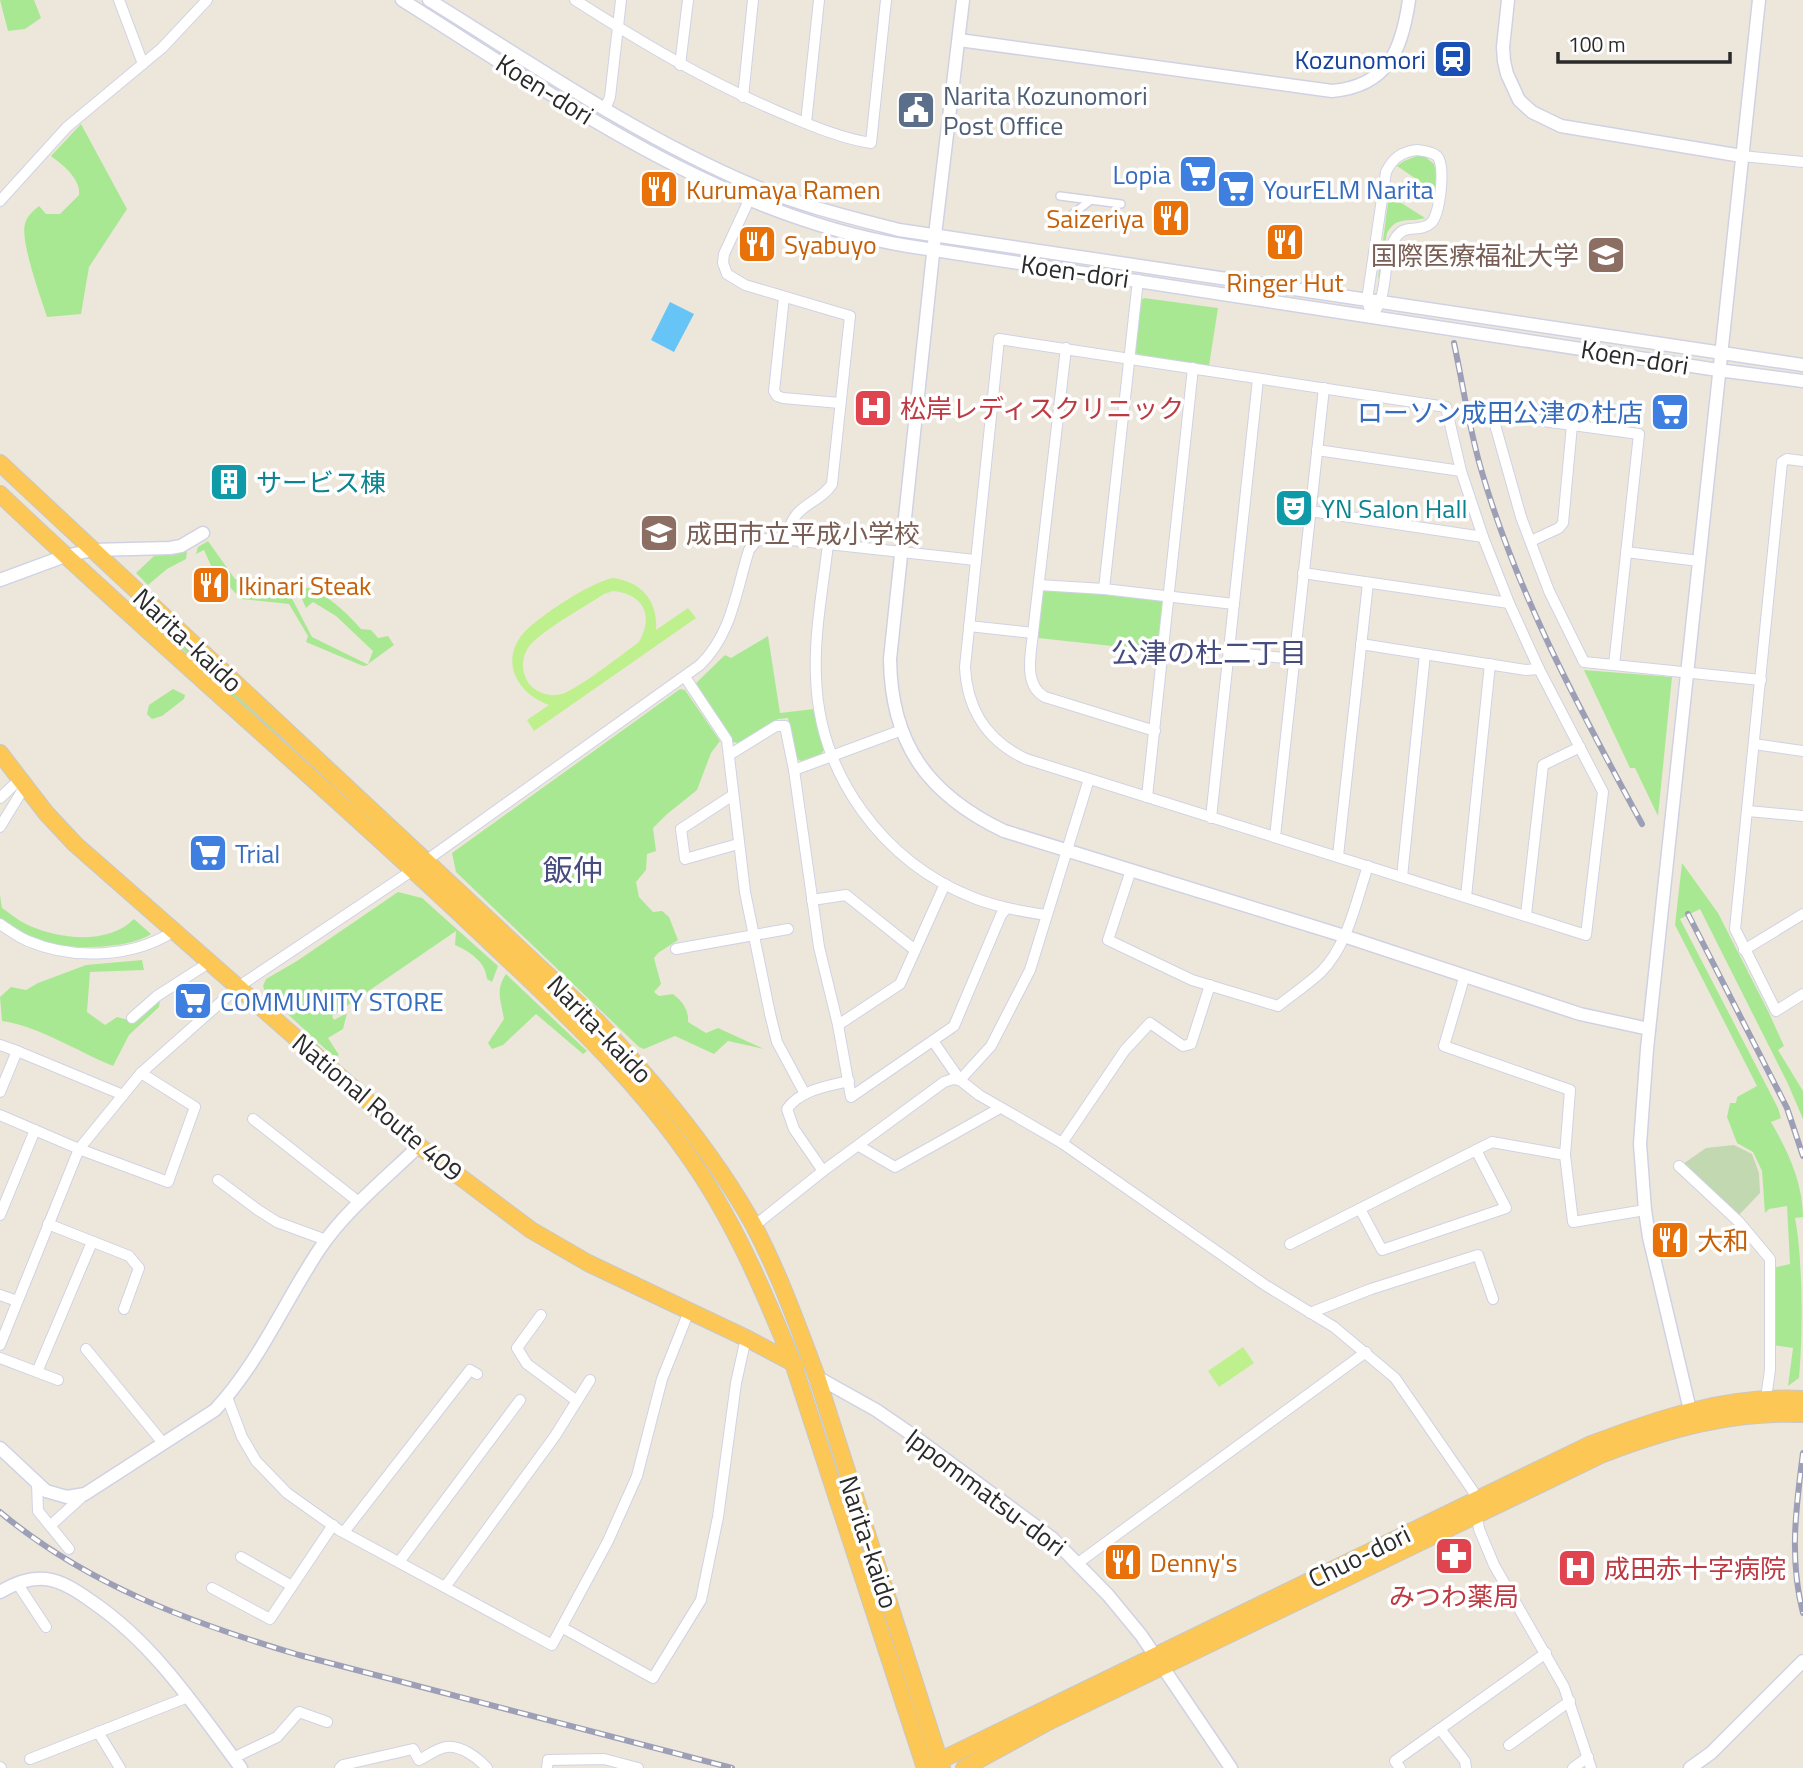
<svg xmlns="http://www.w3.org/2000/svg" width="1803" height="1768" font-family="'Titillium Web','Noto Sans JP',sans-serif">
  <rect width="100%" height="100%" fill="#ede7db"/>
  <g fill="#a9e893">
    <polygon points="0,0 34,0 41,18 25,29 8,31"/>
    <path d="M 81,124 L 127,209 L 89,267 L 81,314 L 47,317 C 41,298 20,241 25,224 C 27,216 33,211 39,206 L 46,214 L 60,214 L 79,195 C 81,179 63,165 51,156 Z"/>
    <polygon points="1417,156 1424,156 1434,164 1437,176 1434,191 1397,166 1404,161"/>
    <path d="M 1389,195 L 1425,218 C 1409,223 1397,215 1387,233 L 1380,276 L 1378,278 Z"/>
    <polygon points="1144,298 1218,308 1209,366 1138,356 1135,351 1140,301"/>
    <polygon points="208,541 235,579 285,585 312,637 369,665 363,666 306,642 308,636 289,604 241,599 212,568 204,550 196,554 198,547"/>
    <polygon points="187,551 186,559 167,569 148,585 136,573 154,556"/>
    <path d="M 296,586 C 320,586 346,612 361,629 L 371,630 L 378,638 L 388,636 L 394,645 L 368,664 L 373,651 L 336,616 L 313,602 L 306,608 Z"/>
    <polygon points="1049,589 1163,601 1158,651 1038,638 1043,592"/>
    <polygon points="134,597 283,737 281,740 130,601"/>
    <polygon points="768,636 780,713 814,709 824,750 821,754 801,761 796,758 788,718 778,719 738,743 733,742 696,683 725,655 731,658"/>
    <polygon points="1584,670 1672,677 1658,816 1635,768 1630,768"/>
    <polygon points="173,689 185,695 184,699 162,716 152,719 147,714 149,705"/>
    <path d="M 680,689 L 685,690 L 720,741 L 711,753 L 697,790 L 666,815 L 653,828 L 656,851 L 647,854 L 646,870 L 636,882 L 639,897 L 653,912 L 662,911 L 669,917 L 678,940 L 658,953 L 654,958 L 661,984 L 654,992 L 659,996 L 673,994 C 683,1002 689,1010 688,1022 L 706,1033 L 718,1028 L 764,1049 L 728,1041 L 714,1054 L 675,1036 L 644,1049 L 639,1047 L 456,872 L 452,853 Z"/>
    <path d="M 1682,863 L 1718,913 L 1768,1011 L 1784,1046 L 1778,1050 L 1803,1091 L 1803,1119 L 1788,1084 L 1700,909 L 1680,919 L 1778,1108 L 1781,1118 L 1771,1122 C 1788,1151 1803,1183 1803,1217 L 1795,1218 C 1803,1259 1803,1335 1799,1378 L 1788,1386 L 1793,1348 L 1773,1345 L 1773,1268 L 1790,1264 L 1787,1206 L 1769,1209 L 1765,1213 L 1762,1171 L 1753,1152 L 1737,1143 L 1727,1117 L 1730,1103 L 1736,1103 L 1737,1097 L 1757,1086 L 1675,925 Z"/>
    <path d="M 398,892 L 422,898 L 498,966 L 492,982 L 487,979 C 486,962 469,951 455,945 L 456,931 L 332,1016 L 334,1020 L 347,1013 L 343,1029 L 328,1038 L 339,1055 L 334,1057 L 266,994 L 263,986 L 266,979 L 297,961 Z"/>
    <path d="M 0,895 L 2,908 C 11,914 20,922 30,926 C 60,939 108,945 134,919 L 151,934 C 127,950 66,950 38,941 C 24,937 11,928 0,919 Z"/>
    <path d="M 142,960 L 144,970 L 90,972 L 87,1012 L 105,1025 L 117,1017 L 132,1021 L 160,1000 L 159,1007 L 129,1035 L 113,1066 C 76,1051 41,1027 2,1021 L 0,997 L 11,987 L 26,990 L 38,983 L 86,965 Z"/>
    <path d="M 506,974 L 587,1051 L 583,1054 L 536,1014 L 503,1045 L 492,1049 L 488,1043 L 504,1019 C 501,1001 495,990 506,974 Z"/>
  </g>
  <polygon fill="#c1d8b1" points="1734,1145 1752,1154 1759,1173 1760,1193 1737,1217 1683,1164 1706,1148"/>
  <g fill="#bef08e" fill-rule="evenodd">
    <path d="M 613,578 C 642,582 658,601 656,630 L 688,608 L 696,618 L 534,731 L 527,720 L 549,705 C 520,695 500,665 521,636 C 535,618 591,582 613,578 ZM 613,591 C 644,594 654,616 639,642 C 621,655 581,687 562,694 C 552,697 540,694 532,687 C 520,675 520,655 532,643 C 548,627 584,607 604,594 Z"/>
    <polygon points="1243,1347 1254,1363 1219,1387 1208,1371"/>
  </g>
  <polygon fill="#66c4f7" points="670,302 694,314 674,352 651,340"/>
  <g fill="none" stroke-linecap="round" stroke-linejoin="round">
    <g stroke="#d0d2e4" stroke-width="10">
      <g id="pedestrian">
        <polyline points="1060,196 1121,204"/>
        <polyline points="1057,226 1091,200"/>
      </g>
    </g>
    <g stroke="#d0d2e4" stroke-width="12">
      <g id="minor">
        <polyline points="119,0 143,64"/>
        <path d="M 575,0 C 641,42 706,81 779,112 C 808,124 839,138 871,143 L 886,0"/>
        <polyline points="680,65 688,0"/>
        <polyline points="743,97 753,0"/>
        <polyline points="605,109 610,97 621,0"/>
        <polyline points="806,123 819,0"/>
        <path d="M 1417,150 C 1424,151 1431,151 1437,156 C 1446,165 1440,215 1431,223 C 1418,235 1402,219 1392,245 C 1381,271 1390,289 1372,317 L 1367,300 L 1386,172 C 1393,158 1401,152 1417,150 Z"/>
        <polyline points="1742,156 1803,162"/>
        <path d="M 749,200 L 724,254 L 723,263 L 727,274 L 745,285 L 850,316 L 832,484 C 819,505 791,503 787,539"/>
        <polyline points="0,201 67,127 162,48 207,0"/>
        <polyline points="784,297 774,391 777,396 783,398 840,403"/>
        <path d="M 999,339 L 1446,407 L 1461,471 L 1483,537 L 1509,603 L 1539,669 L 1603,792 L 1586,935 L 1026,759 C 987,741 967,709 965,667 Z"/>
        <path d="M 1066,348 L 1033,633 C 1031,654 1023,685 1045,697 L 1155,731"/>
        <polyline points="1317,450 1461,471"/>
        <polyline points="1803,461 1787,459 1782,462 1735,929 1776,1011 1803,994"/>
        <polyline points="1310,511 1483,537"/>
        <polyline points="1531,541 1559,528 1563,523 1572,425"/>
        <path d="M 828,544 C 823,588 814,633 816,677 C 819,775 883,862 974,898 C 997,907 1021,911 1046,915"/>
        <polyline points="1626,552 1699,561"/>
        <polyline points="1303,573 1509,603"/>
        <polyline points="1039,585 1104,589 1234,604"/>
        <polyline points="1104,589 1138,280"/>
        <polyline points="969,626 1033,633"/>
        <polyline points="1361,644 1526,670 1539,669"/>
        <polyline points="1228,652 1293,659"/>
        <polyline points="1614,665 1639,434 1492,414 1521,517 1549,591 1584,662 1761,680"/>
        <polyline points="685,677 727,740 745,892 770,1014 777,1042 805,1094"/>
        <polyline points="1754,744 1803,751"/>
        <polyline points="729,755 776,726 785,726 794,770 819,947 838,1025 851,1097 954,1026 1001,915 1006,909"/>
        <polyline points="794,770 902,730"/>
        <polyline points="733,795 681,829 685,859 738,844"/>
        <polyline points="1147,797 1193,368"/>
        <polyline points="0,798 20,779"/>
        <polyline points="1748,811 1803,816"/>
        <polyline points="1211,818 1258,379"/>
        <polyline points="0,827 25,786"/>
        <polyline points="1275,837 1324,388"/>
        <polyline points="1338,856 1368,583"/>
        <path d="M 1131,870 L 1108,940 L 1192,980 L 1278,1006 C 1292,995 1308,984 1321,972 C 1348,945 1356,901 1368,866"/>
        <polyline points="1402,877 1425,654"/>
        <polyline points="1466,897 1490,664"/>
        <polyline points="812,900 846,895 915,950"/>
        <polyline points="1526,915 1543,765 1580,747"/>
        <path d="M 0,924 C 9,930 18,937 28,941 C 73,960 133,958 174,931"/>
        <polyline points="676,949 788,929"/>
        <polyline points="1744,950 1803,914"/>
        <polyline points="1465,975 1444,1046 1570,1090 1565,1155 1573,1222 1645,1210"/>
        <polyline points="132,1018 157,996 210,962"/>
        <polyline points="838,1025 900,984 945,884"/>
        <polyline points="933,1041 960,1080 979,1095 1062,1143 1265,1285 1334,1327 1395,1378 1473,1491 1479,1529 1494,1565 1564,1687 1591,1768"/>
        <polyline points="0,1045 17,1051 0,1092"/>
        <polyline points="17,1051 123,1095"/>
        <polyline points="0,1115 79,1149 168,1182 195,1107 141,1073"/>
        <polyline points="253,1119 360,1203"/>
        <polyline points="1062,1143 1125,1050 1150,1023 1183,1046 1191,1044 1210,985"/>
        <polyline points="859,1146 895,1167 1000,1108"/>
        <polyline points="1679,1166 1739,1222 1770,1259 1770,1370 1766,1398"/>
        <path d="M 823,1171 L 794,1129 L 787,1109 C 800,1090 827,1086 849,1081"/>
        <polyline points="218,1180 258,1210 277,1222 326,1240"/>
        <polyline points="1360,1209 1382,1250 1506,1208 1476,1150"/>
        <polyline points="0,1215 35,1130"/>
        <polyline points="48,1224 129,1256 139,1268 124,1309"/>
        <polyline points="754,1226 823,1171 944,1082 953,1079 960,1080 991,1046 1030,970 1089,779"/>
        <polyline points="1290,1244 1492,1142 1565,1155"/>
        <polyline points="0,1295 17,1301"/>
        <polyline points="1310,1313 1371,1289 1478,1255 1493,1299"/>
        <polyline points="541,1315 517,1348 527,1364 577,1401"/>
        <path d="M 0,1345 L 79,1149 L 141,1073 L 238,987 L 413,870 L 700,665 C 732,634 736,591 749,550 L 756,541 L 773,538 L 975,560"/>
        <polyline points="86,1349 163,1443"/>
        <polyline points="0,1358 37,1372 92,1242"/>
        <polyline points="37,1372 58,1380"/>
        <polyline points="227,1397 242,1437 256,1461 287,1493 339,1530 552,1645 608,1541 637,1476 662,1379 689,1311"/>
        <polyline points="37,1483 38,1511 69,1549"/>
        <polyline points="50,1526 84,1495"/>
        <polyline points="344,1532 470,1370 477,1374"/>
        <polyline points="241,1557 292,1586"/>
        <polyline points="399,1562 520,1400"/>
        <polyline points="1078,1563 1366,1352"/>
        <polyline points="17,1583 46,1627"/>
        <polyline points="445,1587 555,1436 590,1380"/>
        <polyline points="212,1588 270,1619 333,1525"/>
        <polyline points="563,1628 653,1678 701,1600 718,1517 736,1383 746,1338"/>
        <polyline points="1440,1729 1465,1761 1466,1768"/>
        <polyline points="98,1732 120,1768"/>
        <polyline points="1509,1745 1570,1701"/>
        <polyline points="233,1758 277,1737 299,1712 327,1722"/>
        <polyline points="30,1759 188,1697"/>
        <polyline points="0,1767 1,1768"/>
        <path d="M 340,1768 L 343,1765 L 413,1749 L 419,1760 C 427,1756 438,1748 446,1747 C 461,1745 478,1758 487,1768"/>
        <polyline points="547,1768 548,1760 604,1759 638,1768"/>
        <polyline points="1400,1768 1395,1761 1546,1653"/>
        <polyline points="1573,1768 1588,1757"/>
      </g>
    </g>
    <g stroke="#d0d2e4" stroke-width="15">
      <g id="tertiary">
        <path d="M 402,0 C 560,99 719,215 908,246 L 1718,370 L 1803,381"/>
        <path d="M 429,0 C 534,65 637,136 752,185 C 799,205 849,217 899,230 L 1803,365"/>
        <path d="M 963,0 L 935,235 L 890,659 C 891,745 929,795 1004,831 L 1344,936 L 1580,1014 L 1649,1029"/>
        <polyline points="1508,0 1503,47 1504,61 1507,74 1519,100 1532,112 1561,126 1742,156"/>
        <path d="M 959,40 L 1332,91 C 1388,86 1402,50 1409,0"/>
        <polyline points="0,580 65,556 93,550 170,548 181,546 203,533"/>
        <polyline points="817,1377 876,1410 911,1434 1052,1538 1108,1595 1141,1635 1231,1768"/>
        <polyline points="1690,1410 1649,1237 1645,1210 1640,1144 1647,1049 1759,0"/>
        <path d="M 0,1448 L 46,1491 L 67,1497 L 85,1494 L 215,1410 C 260,1362 285,1300 321,1247 C 346,1210 387,1177 419,1146"/>
        <path d="M 0,1592 C 14,1584 29,1577 46,1579 C 63,1581 80,1593 94,1603 C 155,1645 197,1709 241,1768"/>
        <polyline points="1690,1768 1711,1753 1803,1661"/>
      </g>
    </g>
    <g stroke="#c8c8c8" stroke-width="18">
      <g id="trunk">
        <path d="M 0,463 L 597,1021 C 655,1084 711,1149 753,1224 C 779,1273 798,1326 817,1377 L 942,1768"/>
        <path d="M 0,494 C 150,637 308,771 459,913 C 538,988 621,1061 685,1151 C 732,1216 763,1289 793,1363 L 925,1768"/>
        <polyline points="0,753 46,813 75,844 419,1146 531,1230 588,1263 746,1338 795,1364"/>
        <path d="M 934,1768 L 939,1761 L 1589,1445 C 1659,1418 1728,1395 1803,1399"/>
        <path d="M 964,1768 L 1046,1723 L 1603,1454 C 1669,1429 1732,1411 1803,1414"/>
      </g>
    </g>
    <use href="#pedestrian" stroke="#fff" stroke-width="7"/>
    <use href="#minor" stroke="#fff" stroke-width="10"/>
    <use href="#tertiary" stroke="#fff" stroke-width="12"/>
    <use href="#trunk" stroke="#fcc754" stroke-width="16"/>
    <g stroke="#9d9fb6" stroke-width="6">
      <g id="rail">
        <path d="M 1454,343 C 1463,385 1469,428 1481,469 C 1517,594 1580,710 1642,824"/>
        <polyline points="1688,914 1787,1108 1803,1156"/>
        <path d="M 1803,1453 C 1796,1507 1789,1559 1803,1613"/>
        <path d="M 0,1512 C 87,1585 192,1623 299,1655 L 732,1768"/>
      </g>
    </g>
    <use href="#rail" stroke="#fff" stroke-width="3.5" stroke-dasharray="10" stroke-linecap="butt"/>
  </g>
  <defs>
    <g id="station-square" transform="scale(2.0125)"><rect x="-9" y="-9" width="18" height="18" rx="4" fill="#1a4fb4" stroke="#fff"/><path d="M-3-6H3Q5-6 5-4V2Q5 4 3 4L4.5 6H3L1.5 4h-3L-3 6H-4.5L-3 4Q-5 4-5 2V-4Q-5-6-3-6ZM-3.5-4v3h7v-3ZM-3.5 1v1.5H-2V1ZM2 1v1.5H3.5V1Z" fill="#fff"/></g>
    <g id="civic-square" transform="scale(2.0125)"><rect x="-9" y="-9" width="18" height="18" rx="4" fill="#5c6f8a" stroke="#fff"/><path d="M-.6-6.5H3V-4.5H.6V-3L4-1V1h2V6H-6V1h2V-1L-.6-3ZM-1.2 2.5V6h2.4V2.5Z" fill="#fff"/></g>
    <g id="supermarket-square" transform="scale(2.0125)"><rect x="-9" y="-9" width="18" height="18" rx="4" fill="#3f7fe0" stroke="#fff"/><path d="M-6-5.5h2.5l.6 2H6L4.5 2H-2.5L-4.4-4H-6ZM-1.5 3.2a1.3 1.3 0 1 0 .1 0ZM3 3.2a1.3 1.3 0 1 0 .1 0Z" fill="#fff"/></g>
    <g id="restaurant-square" transform="scale(2.0125)"><rect x="-9" y="-9" width="18" height="18" rx="4" fill="#e8710a" stroke="#fff"/><path d="M-5-6h1v4h1v-4h1v4h1v-4h1v5L-1.5 .5V6h-2V.5L-5-1ZM5-6V6H3V1.5H1.5Q1.5-4 5-6Z" fill="#fff"/></g>
    <g id="university-square" transform="scale(2.0125)"><rect x="-9" y="-9" width="18" height="18" rx="4" fill="#8d6e63" stroke="#fff"/><path d="M0-5L7-2L0 1L-7-2ZM-4 1L0 2.5L4 1V4Q0 6-4 4Z" fill="#fff"/></g>
    <g id="hospital-square" transform="scale(2.0125)"><rect x="-9" y="-9" width="18" height="18" rx="4" fill="#e0444e" stroke="#fff"/><path d="M-5-5h3v3.5h4V-5h3V5h-3V1.5h-4V5h-3Z" fill="#fff"/></g>
    <g id="building-square" transform="scale(2.0125)"><rect x="-9" y="-9" width="18" height="18" rx="4" fill="#0f9aa8" stroke="#fff"/><path d="M-4-6H4V6H1V3H-1V6H-4ZM-2.5-4.3h1.7v1.8h-1.7ZM.8-4.3h1.7v1.8H.8ZM-2.5-1h1.7V.8h-1.7ZM.8-1h1.7V.8H.8Z" fill="#fff"/></g>
    <g id="theatre-square" transform="scale(2.0125)"><rect x="-9" y="-9" width="18" height="18" rx="4" fill="#0f9aa8" stroke="#fff"/><path d="M-5-5.5Q0-4 5-5.5V0Q5 5 0 6Q-5 5-5 0ZM-3.3-2.5H-1v1.5H-3.3ZM1-2.5H3.3v1.5H1ZM-2.8 1Q0 5.5 2.8 1Z" fill="#fff"/></g>
    <g id="school-square" transform="scale(2.0125)"><rect x="-9" y="-9" width="18" height="18" rx="4" fill="#8d6e63" stroke="#fff"/><path d="M0-5L7-2L0 1L-7-2ZM-4 1L0 2.5L4 1V4Q0 6-4 4Z" fill="#fff"/></g>
    <g id="pharmacy-square" transform="scale(2.0125)"><rect x="-9" y="-9" width="18" height="18" rx="4" fill="#e0444e" stroke="#fff"/><path d="M-2-6h4v4h4v4h-4v4h-4v-4h-4v-4h4Z" fill="#fff"/></g>
  </defs>
  <g fill-rule="evenodd">
    <use href="#station-square" x="1453" y="59"/>
    <use href="#civic-square" x="916" y="110"/>
    <use href="#supermarket-square" x="1198" y="174"/>
    <use href="#restaurant-square" x="659" y="189"/>
    <use href="#supermarket-square" x="1236" y="189"/>
    <use href="#restaurant-square" x="1171" y="218"/>
    <use href="#restaurant-square" x="1285" y="242"/>
    <use href="#restaurant-square" x="757" y="244"/>
    <use href="#university-square" x="1606" y="255"/>
    <use href="#hospital-square" x="873" y="408"/>
    <use href="#supermarket-square" x="1670" y="412"/>
    <use href="#building-square" x="229" y="482"/>
    <use href="#theatre-square" x="1294" y="508"/>
    <use href="#school-square" x="659" y="533"/>
    <use href="#restaurant-square" x="211" y="585"/>
    <use href="#supermarket-square" x="208" y="853"/>
    <use href="#supermarket-square" x="193" y="1001"/>
    <use href="#restaurant-square" x="1670" y="1240"/>
    <use href="#pharmacy-square" x="1454" y="1556"/>
    <use href="#restaurant-square" x="1123" y="1562"/>
    <use href="#hospital-square" x="1577" y="1568"/>
  </g>
  <g text-anchor="middle" dominant-baseline="central" stroke-width="7" stroke-linejoin="round" paint-order="stroke">
    <g font-size="26" fill="#164399" stroke="#fff" text-anchor="end">
      <text x="1426" y="59">Kozunomori</text>
    </g>
    <g font-size="26" fill="#2a2a2a" stroke="#fff">
      <text transform="translate(545 89) rotate(32)">Koen-dori</text>
      <text transform="translate(1075 271) rotate(8)">Koen-dori</text>
      <text transform="translate(1635 357) rotate(9)">Koen-dori</text>
      <text transform="translate(188 640) rotate(43)">Narita-kaido</text>
      <text transform="translate(600 1029) rotate(46)">Narita-kaido</text>
      <text transform="translate(378 1107) rotate(40)">National Route 409</text>
      <text transform="translate(986 1492) rotate(37)">Ippommatsu-dori</text>
      <text transform="translate(869 1542) rotate(72)">Narita-kaido</text>
      <text transform="translate(1359 1556) rotate(-26)">Chuo-dori</text>
    </g>
    <g font-size="26" fill="#4e5e75" stroke="#fff" text-anchor="start">
      <text x="943" y="95">Narita Kozunomori<tspan x="943" dy="30">Post Office</tspan></text>
    </g>
    <g font-size="26" fill="#366cbe" stroke="#fff" text-anchor="start">
      <text x="1171" y="174" text-anchor="end">Lopia</text>
      <text x="1263" y="189">YourELM Narita</text>
      <text x="1643" y="412" text-anchor="end">ローソン成田公津の杜店</text>
      <text x="235" y="853">Trial</text>
      <text x="220" y="1001">COMMUNITY STORE</text>
    </g>
    <g font-size="26" fill="#c56008" stroke="#fff" text-anchor="start">
      <text x="686" y="189">Kurumaya Ramen</text>
      <text x="1144" y="218" text-anchor="end">Saizeriya</text>
      <text x="784" y="244">Syabuyo</text>
      <text x="1285" y="282" text-anchor="middle">Ringer Hut</text>
      <text x="238" y="585">Ikinari Steak</text>
      <text x="1697" y="1240">大和</text>
      <text x="1150" y="1562">Denny's</text>
    </g>
    <g font-size="26" fill="#785e54" stroke="#fff" text-anchor="end">
      <text x="1579" y="255">国際医療福祉大学</text>
      <text x="686" y="533" text-anchor="start">成田市立平成小学校</text>
    </g>
    <g font-size="26" fill="#be3a42" stroke="#fff" text-anchor="start">
      <text x="900" y="408">松岸レディスクリニック</text>
      <text x="1604" y="1568">成田赤十字病院</text>
      <text x="1454" y="1596" text-anchor="middle">みつわ薬局</text>
    </g>
    <g font-size="26" fill="#0d838f" stroke="#fff" text-anchor="start">
      <text x="256" y="482">サービス棟</text>
      <text x="1321" y="508">YN Salon Hall</text>
    </g>
    <g font-size="28" fill="#474c7e" stroke="#fff">
      <text x="1209" y="652">公津の杜二丁目</text>
    </g>
    <g font-size="30" fill="#474c7e" stroke="#fff">
      <text x="573" y="870">飯仲</text>
    </g>
  </g>
  <path d="M1558 52v10h172v-10" fill="none" stroke="#2a2a2a" stroke-width="3.5"/>
  <text x="1568" y="52" font-size="21" fill="#2a2a2a" stroke="#ffffff" stroke-width="5" paint-order="stroke">100 m</text>
</svg>
